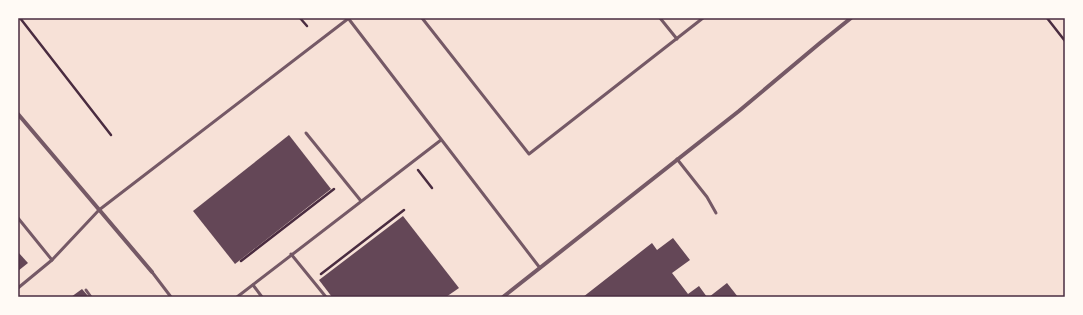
<svg xmlns="http://www.w3.org/2000/svg" width="1083" height="315" font-family="Montserrat,sans-serif">
  <rect width="100%" height="100%" fill="#f7e1d7"/>
  <g fill="#644757">
    <polygon points="289,135 331,189 235,264 193,211"/>
    <polygon points="403,216 459,288 446,297 332,297 319,280"/>
    <polygon points="673,238 690,260 672,273 688,294 699,286 707,297 583,297 652,243 657,250"/>
    <polygon points="18,252 28,263 18,271"/>
    <polygon points="727,283 738,297 709,297"/>
    <polygon points="82,289 89,297 71,297"/>
  </g>
  <g fill="none" stroke-linecap="round" stroke-linejoin="round">
    <g stroke="#4a2c40" stroke-width="2.5">
      <polyline points="20,18 111,135"/>
      <polyline points="300,18 307,26"/>
      <polyline points="1047,18 1065,41"/>
      <polyline points="418,170 432,188"/>
      <polyline points="241,261 334,189"/>
      <polyline points="321,274 404,210"/>
    </g>
    <g stroke="#755966" stroke-width="3">
      <polyline points="348,18 540,268"/>
      <polyline points="422,18 529,154 703,18"/>
      <polyline points="660,18 677,39"/>
      <polyline points="306,133 361,201"/>
      <polyline points="677,159 707,197 716,213"/>
      <polyline points="18,218 52,260"/>
      <polyline points="291,254 326,297"/>
      <polyline points="152,272 171,297"/>
      <polyline points="253,285 262,297"/>
      <polyline points="18,288 52,260 99,210 349,18"/>
      <polyline points="86,290 91,297"/>
      <polyline points="237,297 441,140"/>
    </g>
    <g stroke="#755966" stroke-width="4">
      <polyline points="18,114 152,272"/>
      <polyline points="503,297 739,111 820,43 851,18"/>
    </g>
  </g>
  <rect width="1083" height="315" fill="none" stroke="#fffaf5" stroke-width="38"/>
  <rect x="19" y="19" width="1045" height="277" fill="none" stroke="#4a2c40" stroke-width="1.5"/>
</svg>
